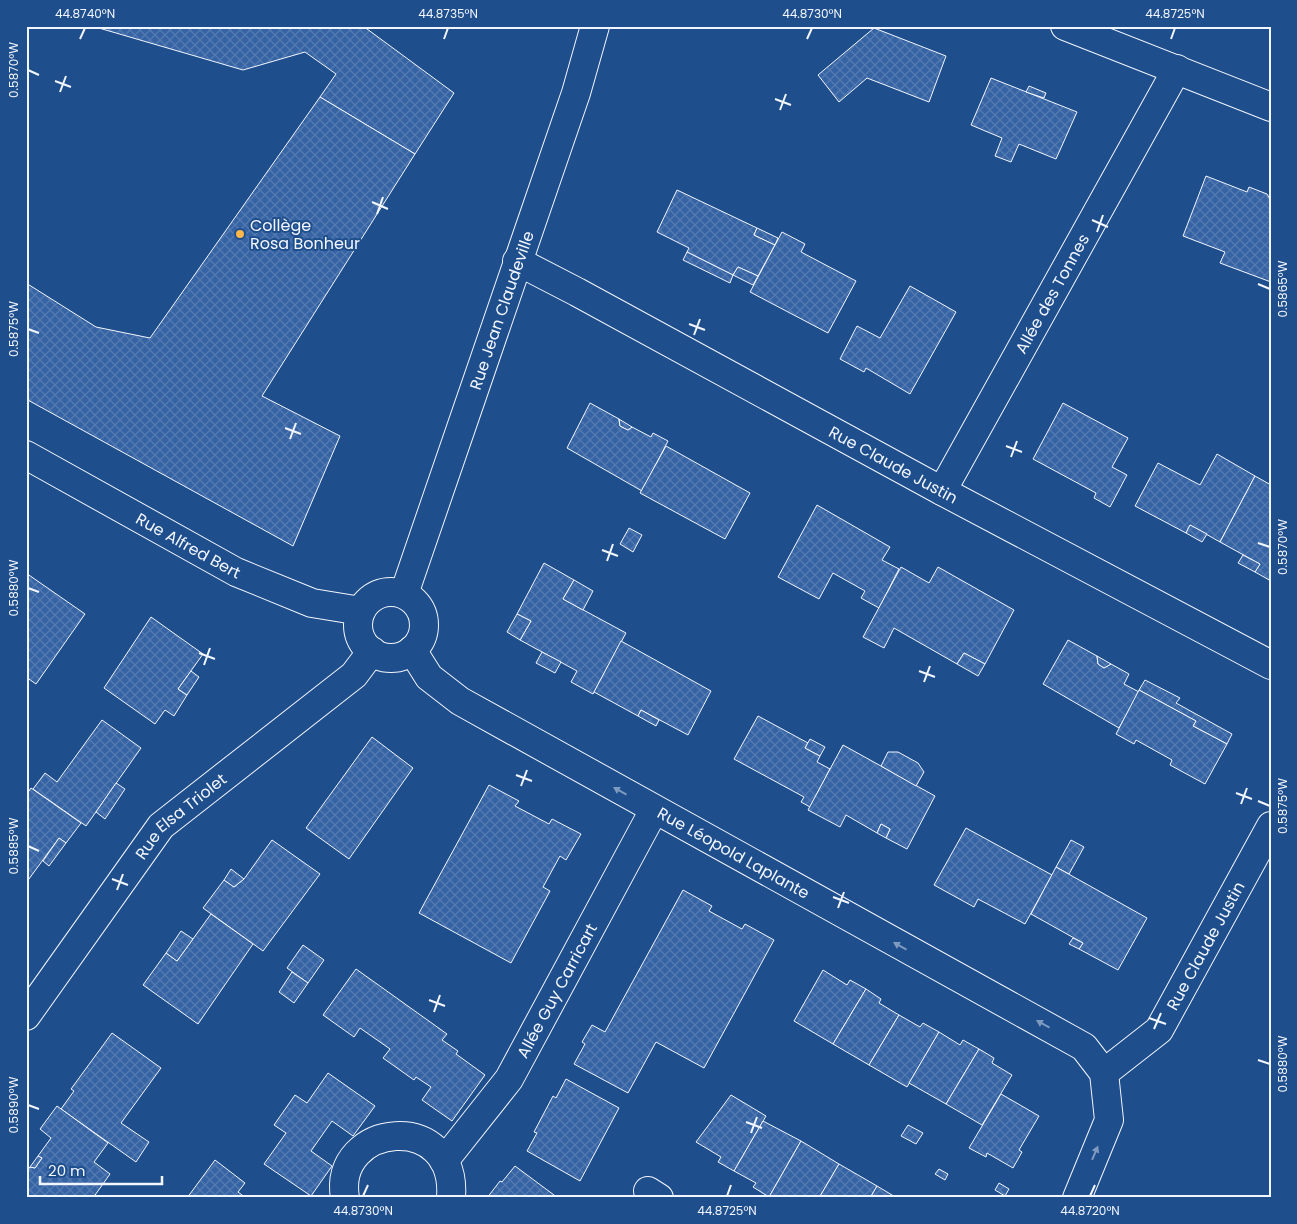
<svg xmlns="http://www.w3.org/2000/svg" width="1297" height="1224" font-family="Poppins,sans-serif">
  <defs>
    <pattern id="building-cross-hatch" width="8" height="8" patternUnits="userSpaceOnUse" patternTransform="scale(1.25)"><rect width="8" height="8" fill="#3563a3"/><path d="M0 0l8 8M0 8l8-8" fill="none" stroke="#537ab1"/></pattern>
  </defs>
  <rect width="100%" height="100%" fill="#1f4e8c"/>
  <g fill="url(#building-cross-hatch)" stroke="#f2f6ff">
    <polygon points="92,26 363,26 454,93 415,154 320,97 336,74 305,52 243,70"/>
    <polygon points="874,28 946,56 929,102 867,78 839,102 818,75"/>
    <polygon points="991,78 1077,112 1056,159 1019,144 1011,162 995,156 1002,138 971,125"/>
    <polygon points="1029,86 1046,93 1044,98 1026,92"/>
    <polygon points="320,97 415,154 262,396 340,436 293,546 26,399 26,283 96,327 150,338"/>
    <polygon points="1206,176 1247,192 1249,187 1267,194 1271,201 1271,282 1220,263 1225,252 1183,236"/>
    <polygon points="677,190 757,228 754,235 775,245 758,276 738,267 733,275 687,252 689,248 657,232"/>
    <polygon points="757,228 778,238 775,245 754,235"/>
    <polygon points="782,232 805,244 801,252 856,281 828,333 750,292"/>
    <polygon points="687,252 733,275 730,283 683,260"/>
    <polygon points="738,267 758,276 753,285 733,275"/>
    <polygon points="910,286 956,312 910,394 866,368 864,372 840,359 857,326 880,338"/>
    <polygon points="590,403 619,419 620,426 628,430 632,427 651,437 653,433 668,441 642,491 567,448"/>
    <polygon points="1063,403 1128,438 1112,467 1127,475 1110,507 1094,498 1096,493 1033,459"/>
    <polygon points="619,419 632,427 628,430 620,426"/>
    <polygon points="666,446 750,493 725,539 640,493"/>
    <polygon points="1217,454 1255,476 1220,542 1190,525 1186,533 1135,506 1158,463 1200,485"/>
    <polygon points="1255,476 1271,485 1271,581 1255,572 1260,564 1220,542"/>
    <polygon points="817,505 890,547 882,560 899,569 879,608 861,598 865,591 833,573 819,599 778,577"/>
    <polygon points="1190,525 1207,534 1202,542 1186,533"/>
    <polygon points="629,528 642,535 633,552 620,544"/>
    <polygon points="1243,555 1260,564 1255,572 1238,563"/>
    <polygon points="544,563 574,580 563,599 626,633 593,694 571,682 577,671 520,640 531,621 517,614"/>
    <polygon points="901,567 929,583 938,567 1014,610 985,664 964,653 957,664 894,628 884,648 863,637"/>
    <polygon points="26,573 85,614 36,684 26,677"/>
    <polygon points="574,580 593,591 583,610 563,599"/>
    <polygon points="517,614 531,621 520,640 507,632"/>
    <polygon points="151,617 203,654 178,689 187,695 174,716 165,710 155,724 104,688"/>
    <polygon points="1068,640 1097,656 1098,664 1104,668 1111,664 1129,674 1124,684 1139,692 1119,728 1043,684"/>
    <polygon points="621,641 711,691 688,735 641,710 638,716 594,692"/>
    <polygon points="542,652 561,662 555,673 536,663"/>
    <polygon points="964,653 985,664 978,676 957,664"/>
    <polygon points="1097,656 1111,664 1104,668 1098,664"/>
    <polygon points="191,671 199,677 187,695 178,689"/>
    <polygon points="1145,680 1180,698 1176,703 1232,734 1227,744 1193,726 1196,721 1139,690"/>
    <polygon points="1139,690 1196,721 1193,726 1227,744 1205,784 1170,765 1172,760 1136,740 1134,744 1116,734"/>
    <polygon points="641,710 659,720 656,726 638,716"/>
    <polygon points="758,716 808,743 805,748 820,756 817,762 830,769 810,807 801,802 804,797 734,759"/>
    <polygon points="102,720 141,748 86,826 33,789 45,773 57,782"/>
    <polygon points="372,737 413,768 349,859 306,828"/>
    <polygon points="810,739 825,747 820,756 805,748"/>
    <polygon points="843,745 935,796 907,849 886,838 890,829 881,824 877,833 846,815 840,827 808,810"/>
    <polygon points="888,752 898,752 918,763 924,772 916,786 881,766"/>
    <polygon points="116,783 125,789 105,819 96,812"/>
    <polygon points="489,785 519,801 515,806 549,824 552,819 581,834 566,860 560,856 543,887 550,891 511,963 419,913"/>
    <polygon points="31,788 81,823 66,843 59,838 26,883 26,795"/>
    <polygon points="881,824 890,829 886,838 877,833"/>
    <polygon points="966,828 1052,875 1025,924 978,899 974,907 934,885"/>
    <polygon points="59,838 66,843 49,866 43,861"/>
    <polygon points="272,840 320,874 263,951 203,908 224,880 234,887 244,879"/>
    <polygon points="1071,840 1084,847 1069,874 1056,867"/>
    <polygon points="1056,867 1147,918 1118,970 1079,949 1083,943 1031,914"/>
    <polygon points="231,869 244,879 234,887 224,880"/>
    <polygon points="683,890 712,906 709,911 742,929 745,924 774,940 704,1068 656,1042 628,1093 574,1064 585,1044 582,1042 592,1025 605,1032"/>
    <polygon points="211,914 253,944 198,1024 143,985 166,953 177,961"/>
    <polygon points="181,931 193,939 177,961 166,953"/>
    <polygon points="1073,938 1083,943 1079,949 1069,944"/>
    <polygon points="303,945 324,960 308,983 287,968"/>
    <polygon points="356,969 447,1034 442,1040 458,1051 456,1054 485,1075 452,1121 422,1100 431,1087 416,1077 414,1080 383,1058 390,1049 360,1028 354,1037 323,1015"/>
    <polygon points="823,970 847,985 850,980 866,989 833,1044 794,1021"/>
    <polygon points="292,972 308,983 294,1003 279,992"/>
    <polygon points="866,989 881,999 879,1003 899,1015 869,1065 833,1044"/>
    <polygon points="899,1015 920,1027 923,1023 939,1032 907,1087 869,1065"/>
    <polygon points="939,1032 960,1045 963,1040 979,1049 946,1104 909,1083"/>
    <polygon points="112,1033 161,1068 121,1123 149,1142 136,1162 61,1109 74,1091 71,1089"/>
    <polygon points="979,1049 994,1058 992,1063 1012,1075 982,1125 946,1104"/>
    <polygon points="328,1073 375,1106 353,1136 332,1121 311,1151 332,1166 311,1196 264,1164 286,1133 274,1125 295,1095 307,1103"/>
    <polygon points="566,1079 619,1108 580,1181 527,1151 537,1133 534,1132 553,1096 556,1098"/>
    <polygon points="1001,1094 1039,1116 1019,1150 1022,1152 1013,1168 987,1153 986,1157 969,1148"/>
    <polygon points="731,1095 766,1116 734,1171 718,1162 721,1157 696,1142"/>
    <polygon points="57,1106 108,1143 94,1162 110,1174 93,1198 26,1198 26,1172 30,1167 35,1168 42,1158 38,1156 51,1138 40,1129"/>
    <polygon points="763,1121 801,1141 769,1197 753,1187 756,1183 734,1171"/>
    <polygon points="908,1125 923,1133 916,1144 901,1136"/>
    <polygon points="801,1141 839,1164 819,1198 770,1198 769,1197"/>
    <polygon points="38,1156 42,1158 35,1168 30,1167"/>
    <polygon points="215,1160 245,1183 238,1192 246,1198 187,1198"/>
    <polygon points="839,1164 877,1186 870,1198 819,1198"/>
    <polygon points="515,1166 558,1198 487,1198 500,1181 502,1182"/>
    <polygon points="939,1169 948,1174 945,1180 935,1174"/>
    <polygon points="999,1183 1009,1189 1005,1196 995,1190"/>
    <polygon points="877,1186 897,1198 870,1198"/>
  </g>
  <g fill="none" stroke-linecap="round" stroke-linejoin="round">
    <g stroke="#f2f6ff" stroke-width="30">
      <g id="street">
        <polyline points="1065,26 1271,107"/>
        <path id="s1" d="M 517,261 L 577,292 L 942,491 L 1271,665"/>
        <path id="s2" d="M 26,455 L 236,572 L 312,603 L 361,611"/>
        <path id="s3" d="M 942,491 L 1177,69"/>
        <circle cx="391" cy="625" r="33"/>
        <path id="s4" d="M 404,594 L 576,93 L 595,26"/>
        <path id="s5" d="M 412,650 L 429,677 L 460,701 L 1084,1047 L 1104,1073 L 1109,1120 L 1077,1198"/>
        <path id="s6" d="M 26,1016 L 161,826 L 354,675 L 372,651"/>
        <path id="s7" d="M 1104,1073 L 1159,1030 L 1271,826"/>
        <path id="s8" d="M 444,1161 L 509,1079 L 654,810"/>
        <polyline points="648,1191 659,1198"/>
        <path d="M 345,1198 C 332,1122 458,1109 451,1198"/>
      </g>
    </g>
    <use href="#street" stroke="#1f4e8c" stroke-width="28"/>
  </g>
  <defs><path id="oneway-solid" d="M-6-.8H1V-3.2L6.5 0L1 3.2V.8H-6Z" transform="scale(1.25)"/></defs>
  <g fill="#7e9ac0">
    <use href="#oneway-solid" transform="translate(620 791) rotate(-151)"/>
    <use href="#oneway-solid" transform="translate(900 946) rotate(-151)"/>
    <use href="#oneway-solid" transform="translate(1043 1024) rotate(-151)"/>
    <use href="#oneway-solid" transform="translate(1095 1153) rotate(-67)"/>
  </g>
  <path fill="none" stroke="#f2f6ff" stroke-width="2" d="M 80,39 L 85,28M 444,39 L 448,28M 807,39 L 812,28M 1171,39 L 1175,28M 28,70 L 39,75M 55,81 L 71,87M 60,92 L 66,76M 775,99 L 791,105M 780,110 L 786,94M 372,202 L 388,209M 377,214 L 383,197M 1092,220 L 1108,227M 1097,232 L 1103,215M 1258,284 L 1270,289M 689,324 L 705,330M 28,329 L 39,333M 694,335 L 700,319M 285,428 L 301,434M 290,439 L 296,423M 1006,446 L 1022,452M 1011,457 L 1017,441M 1258,543 L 1270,547M 602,550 L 618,556M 607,561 L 613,544M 28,588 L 39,592M 199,653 L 215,659M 204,665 L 210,648M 919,671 L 935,677M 924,682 L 930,666M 516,775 L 532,781M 521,786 L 527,770M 1236,793 L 1252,799M 1258,801 L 1270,806M 1241,804 L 1247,788M 28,846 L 39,851M 112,879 L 128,885M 117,890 L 123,874M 833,897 L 849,903M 838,908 L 844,892M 429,1000 L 445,1006M 434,1012 L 440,995M 1149,1018 L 1166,1024M 1154,1029 L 1161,1013M 1258,1060 L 1270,1064M 28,1105 L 39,1109M 746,1122 L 762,1128M 751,1133 L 757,1117M 363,1196 L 368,1185M 727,1196 L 731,1185M 1090,1196 L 1095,1185"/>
  <circle fill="#ffb74d" stroke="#1f4e8c" stroke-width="2" cx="240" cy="234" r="5"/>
  <g text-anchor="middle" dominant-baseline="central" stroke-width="4" stroke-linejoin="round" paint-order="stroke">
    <g font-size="16" fill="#f2f6ff" stroke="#1f4e8c" text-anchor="start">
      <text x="250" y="225">Collège<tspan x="250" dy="18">Rosa Bonheur</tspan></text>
    </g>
    <g font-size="16" fill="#f2f6ff" stroke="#1f4e8c">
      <text stroke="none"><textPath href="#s3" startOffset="226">Allée des Tonnes</textPath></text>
      <text stroke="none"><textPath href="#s4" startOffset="300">Rue Jean Claudeville</textPath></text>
      <text stroke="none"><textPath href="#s1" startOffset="428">Rue Claude Justin</textPath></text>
      <text stroke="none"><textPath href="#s2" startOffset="186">Rue Alfred Bert</textPath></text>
      <text stroke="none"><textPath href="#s6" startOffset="254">Rue Elsa Triolet</textPath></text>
      <text stroke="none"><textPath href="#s5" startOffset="384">Rue Léopold Laplante</textPath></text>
      <text stroke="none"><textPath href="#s7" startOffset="166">Rue Claude Justin</textPath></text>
      <text stroke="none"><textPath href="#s8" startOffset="205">Allée Guy Carricart</textPath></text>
    </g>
  </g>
  <rect width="1297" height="1224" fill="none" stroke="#1f4e8c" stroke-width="55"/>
  <path d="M40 1176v8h122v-8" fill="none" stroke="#f2f6ff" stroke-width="2.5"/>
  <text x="48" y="1176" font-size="15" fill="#f2f6ff" stroke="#1f4e8c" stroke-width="4" paint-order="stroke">20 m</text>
  <rect x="28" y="28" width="1242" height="1168" fill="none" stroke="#f2f6ff" stroke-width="2"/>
  <g font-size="12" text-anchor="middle" fill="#f2f6ff">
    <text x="85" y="18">44.8740°N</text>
    <text x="448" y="18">44.8735°N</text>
    <text x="812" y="18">44.8730°N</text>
    <text x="1175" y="18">44.8725°N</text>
    <text transform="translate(14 70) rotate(-90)" y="4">0.5870°W</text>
    <text transform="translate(1283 289) rotate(-90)" y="4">0.5865°W</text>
    <text transform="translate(14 329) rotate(-90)" y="4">0.5875°W</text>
    <text transform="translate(1283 547) rotate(-90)" y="4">0.5870°W</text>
    <text transform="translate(14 588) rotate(-90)" y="4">0.5880°W</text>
    <text transform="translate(1283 806) rotate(-90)" y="4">0.5875°W</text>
    <text transform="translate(14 846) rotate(-90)" y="4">0.5885°W</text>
    <text transform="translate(1283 1064) rotate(-90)" y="4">0.5880°W</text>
    <text transform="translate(14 1105) rotate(-90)" y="4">0.5890°W</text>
    <text x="363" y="1215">44.8730°N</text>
    <text x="727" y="1215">44.8725°N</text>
    <text x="1090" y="1215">44.8720°N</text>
  </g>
</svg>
